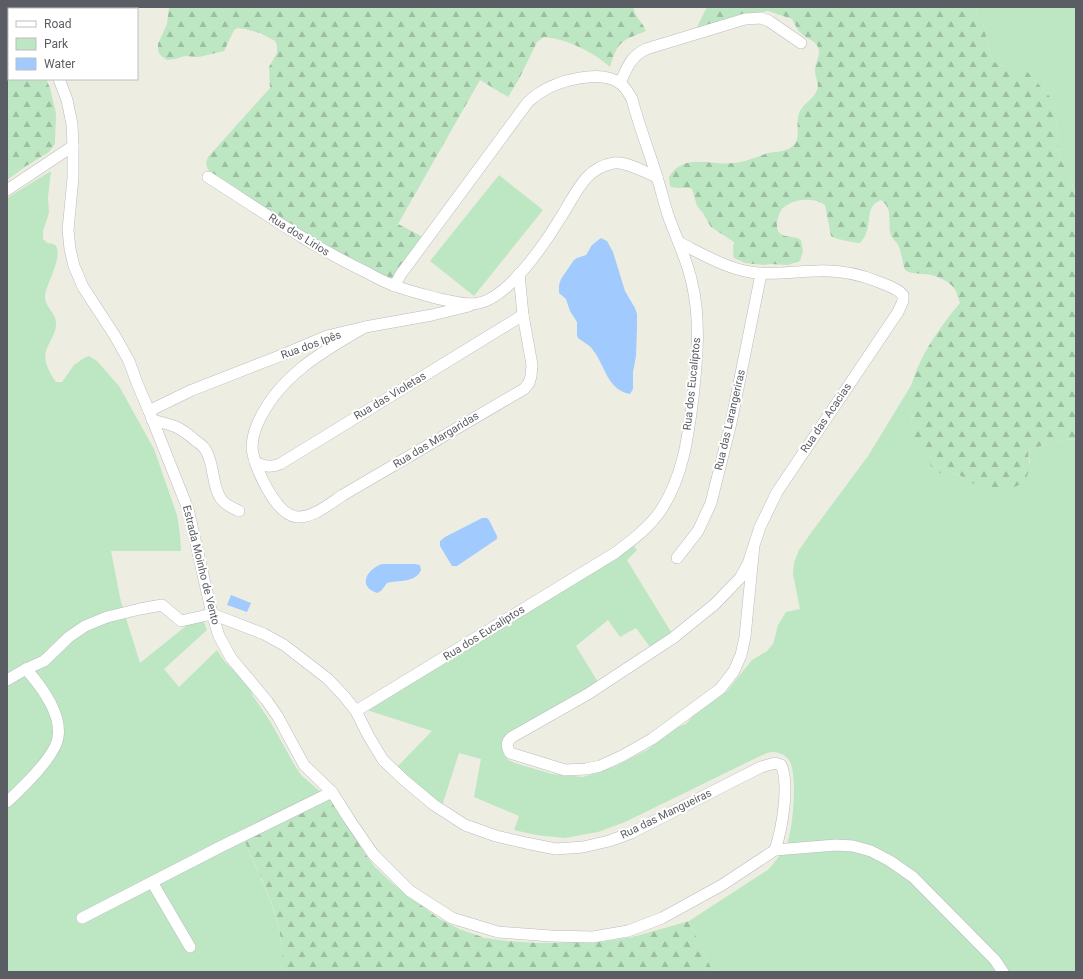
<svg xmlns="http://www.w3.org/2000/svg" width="1083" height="979" font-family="Roboto,sans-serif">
  <defs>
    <pattern id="forest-firs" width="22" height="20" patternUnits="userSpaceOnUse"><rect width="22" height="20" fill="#bde6c2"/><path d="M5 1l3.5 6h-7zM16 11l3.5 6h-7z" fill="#9dbea1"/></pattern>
  </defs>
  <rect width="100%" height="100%" fill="#eeede2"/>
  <g fill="#bde6c2">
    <polygon points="975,7 1076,7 1076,200 1072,184 1059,154 1056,121 1051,98 1023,67 1005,67 994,62 990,54 983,23 978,16"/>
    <polygon points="28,165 7,180 7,173 12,172"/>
    <path d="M 51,171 L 48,197 L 49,213 L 43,231 L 43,239 C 45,240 46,242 47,243 C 50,244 54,243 56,246 C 63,259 45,285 45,297 C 45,307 55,312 56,322 C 57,333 49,341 46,351 C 43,362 50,373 56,382 L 62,382 L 74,365 L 84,358 L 89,356 L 97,361 L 119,386 L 154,449 L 177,515 L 180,535 L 181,551 L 111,551 L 121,602 L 140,663 L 201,614 L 207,630 L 164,669 L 179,687 L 217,650 L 225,662 L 248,684 L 253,696 L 270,721 L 295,766 L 302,776 L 322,793 L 244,840 C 261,881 288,926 281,972 L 7,972 L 7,198 Z"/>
    <polygon points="499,175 543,210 474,296 430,261"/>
    <path d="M 915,379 C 911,391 907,404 913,416 C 904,435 916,435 926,447 C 931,455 935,465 939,473 C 952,472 960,475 971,482 L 1030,463 L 1028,450 C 1043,446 1061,437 1076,440 L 1076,972 L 713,972 L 689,921 L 769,869 C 776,860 784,852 788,841 C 793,824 798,775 789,760 C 786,755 778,752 773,752 C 767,752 761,756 756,758 L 625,822 L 598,832 L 565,838 L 536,835 L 514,830 L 519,816 L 474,797 L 481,759 L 459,753 L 442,806 L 397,767 L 432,731 L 367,710 L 632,544 L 637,550 L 627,560 L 671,632 L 650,647 L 636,628 L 620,637 L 608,620 L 576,646 L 598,682 L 510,732 L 504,737 L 502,741 L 503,752 L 505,757 L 510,761 L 518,764 L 552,774 L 583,777 L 616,766 L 647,750 L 678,727 L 686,724 L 693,716 L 727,691 L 752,660 L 767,651 L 773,644 L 778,625 L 786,612 L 800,609 L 793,574 L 794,563 L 799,550 L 811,533 L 868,456 Z"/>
  </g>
  <g fill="url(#forest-firs)">
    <path d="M 169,7 L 633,7 C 636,19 642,21 646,31 C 622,41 618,40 610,67 C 593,52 568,39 544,37 L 537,42 L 519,79 L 508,97 L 480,80 L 398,224 L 423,237 L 392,280 L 308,237 L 208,170 L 206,163 L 208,157 L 270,88 L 269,67 L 277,53 L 277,45 L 275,41 L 260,33 L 245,29 L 238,28 L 234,30 L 224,51 L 199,57 L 185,56 L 175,59 L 167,60 L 160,55 L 158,50 L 158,44 L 167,24 Z"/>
    <path d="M 707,7 L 975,7 L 978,16 L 983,23 L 990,54 L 994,62 L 1005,67 L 1023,67 L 1051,98 L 1054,106 L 1056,121 L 1059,154 L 1072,184 L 1076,200 L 1076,440 C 1061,437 1043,446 1028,450 C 1029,461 1031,471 1025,480 C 1016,493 984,488 972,483 C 967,481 964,477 959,475 C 952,472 941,475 935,471 C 928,466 930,456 926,449 C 922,442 913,439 910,431 C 909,425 911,421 913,416 C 897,385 940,326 960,303 C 958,298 957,292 954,288 C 948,280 933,274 923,274 C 916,273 911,274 905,270 C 902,262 902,253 898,245 C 896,241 892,239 891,235 C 887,223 894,209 881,200 C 862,207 875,228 860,243 C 855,243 835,239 831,236 L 825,205 C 814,197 793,198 783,208 C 780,211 778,217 777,222 C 777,225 777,229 778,231 C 783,239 794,235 801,240 L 803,251 L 800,261 L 788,265 L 770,264 L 765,265 L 745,263 L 734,258 L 733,254 L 734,242 L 711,227 L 703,213 L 697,206 L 692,189 C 685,186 677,190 670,186 L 669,177 C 684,152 710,166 733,163 C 745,162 756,157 768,153 C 777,151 786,153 794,145 C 802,137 793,119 802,108 C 806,102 813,99 816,92 C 821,84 814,77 815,69 C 816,60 822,54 817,45 C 814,41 806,38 802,34 C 797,30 795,24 792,19 L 768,11 L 753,13 L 696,29 Z"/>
    <polygon points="7,17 9,19 9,79 46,79 50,88 56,113 55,144 49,152 28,165 12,172 7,173"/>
    <path d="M 331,796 L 365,854 L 375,867 L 392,883 L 438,918 L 459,929 L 485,938 L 507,941 L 539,943 L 601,942 L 633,937 L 689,921 L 713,972 L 281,972 C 288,926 262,881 244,840 Z"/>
  </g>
  <g fill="#a1cbff">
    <path d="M 601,238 L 607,241 L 613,252 L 625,291 L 635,308 L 637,314 L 637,328 L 636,356 L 633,372 L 633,389 L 630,394 C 607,390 605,365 593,350 C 590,345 583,342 578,338 L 577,336 L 577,322 L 570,311 L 566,299 L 559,293 L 559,285 L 561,279 L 574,260 L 577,258 L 586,255 L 592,245 Z"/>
    <polygon points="482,518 487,518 489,520 497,536 497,539 457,566 452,566 440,546 440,541 445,537"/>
    <path d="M 382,564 L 415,564 L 420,565 L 421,570 C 416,583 398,580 387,583 L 381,591 L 377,593 C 357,586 367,569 382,564 Z"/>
    <polygon points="231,595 251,603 247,612 227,605"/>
  </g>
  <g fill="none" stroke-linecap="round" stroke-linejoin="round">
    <g stroke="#babbc1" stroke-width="12">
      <g id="street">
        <polyline points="10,7 12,9"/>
        <polyline points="59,79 67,100 72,124 73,146 73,178 68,230 70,249 74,266 83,287 115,336 129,361 137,383 149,411 188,509 212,614 219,636 231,658 267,701 278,717 304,765 332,792 349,819 373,854 410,891 452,918 498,932 551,936 593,937 628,931 662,918 722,885 775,850 836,845 853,846 871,851 890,861 913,877 995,960 1003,972"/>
        <path d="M 620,83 C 627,68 630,57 646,49 L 745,19 L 761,18 L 769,21 L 801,43"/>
        <path d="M 208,177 C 260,210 311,246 366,272 C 375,277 384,282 393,285 C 408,291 425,295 440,299 C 452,301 467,306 479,303 C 509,297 546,242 561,217 C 576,194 584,168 614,163 C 625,161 647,173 657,177"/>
        <polyline points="7,190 73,146"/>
        <path d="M 680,243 C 702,254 726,268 750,272 C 772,276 795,271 817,271 C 838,270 859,274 879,282 C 888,286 897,288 903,295 L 903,301 L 898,312 L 777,492 L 760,527 L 748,564 L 740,578 L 715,604 L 673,638 L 588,694 L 512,737 C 506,742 506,746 510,753 L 565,770 L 586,769 L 600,766 L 622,756 L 652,739 L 720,689 L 734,671 L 741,655 L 745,637 L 754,545"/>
        <path d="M 365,327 C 323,351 277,377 257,425 C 254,432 252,441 252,449 C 255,467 275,515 297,517 C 313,518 329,504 343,495 L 524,389 L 529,383 L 531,376 L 532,365 L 523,315 L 519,274"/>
        <polyline points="149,411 192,390 287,353 327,336 365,327 432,315 469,306"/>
        <path d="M 152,420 C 173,425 179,426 196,441 C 199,443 203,446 205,449 C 215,464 211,484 221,499 C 225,505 233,508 239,511"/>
        <path d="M 255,462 C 264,466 270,468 280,464 L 523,315"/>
        <polyline points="677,558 698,531 711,503 731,423 761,274"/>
        <path d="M 7,680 L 26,669 L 44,661 L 69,637 L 85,626 L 107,617 L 140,609 L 162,605 L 181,621 L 212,614 L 264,634 L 284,645 L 328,679 L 344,696 L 356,711 L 368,735 L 383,760 L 404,780 L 434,805 L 465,825 L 496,836 L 526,843 L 556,849 L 583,847 L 609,841 L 631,833 L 761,767 L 775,763 L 781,765 C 790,784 782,829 775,850"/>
        <path d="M 356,711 L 615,553 C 631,541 649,528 661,510 C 683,477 688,437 693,398 C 697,360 701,321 692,283 C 687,259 676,238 668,215 C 664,202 661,190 657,177 C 649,151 639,126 632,99 C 629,94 626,88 621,84 C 601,68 556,81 538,94 C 534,96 531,100 528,102 L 401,274 L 394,286"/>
        <path d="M 7,802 C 21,789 56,756 58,737 C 62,713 41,686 26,669"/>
        <polyline points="152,882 190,947"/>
        <polyline points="82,918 222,846 332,792"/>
      </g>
    </g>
    <use href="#street" stroke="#fff" stroke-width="11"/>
  </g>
  <g text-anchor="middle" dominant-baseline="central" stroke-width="4" stroke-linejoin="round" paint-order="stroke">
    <g font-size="11" fill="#5a5d63" stroke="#fff">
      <text transform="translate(299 235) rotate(32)">Rua dos Lirios</text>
      <text transform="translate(311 345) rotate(-20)">Rua dos Ipês</text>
      <text transform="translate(692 384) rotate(-84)">Rua dos Eucaliptos</text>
      <text transform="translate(390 396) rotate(-31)">Rua das Violetas</text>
      <text transform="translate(826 418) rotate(-56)">Rua das Acacias</text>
      <text transform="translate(730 420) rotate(-77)">Rua das Larangeriras</text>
      <text transform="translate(436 440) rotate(-31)">Rua das Margaridas</text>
      <text transform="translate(201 565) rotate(76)">Estrada Moinho de Vento</text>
      <text transform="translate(484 633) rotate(-32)">Rua dos Eucaliptos</text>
      <text transform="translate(666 814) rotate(-26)">Rua das Mangueiras</text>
    </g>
  </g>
  <rect width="1083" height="979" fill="none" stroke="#5a5d63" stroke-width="16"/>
  <rect x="8" y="8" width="130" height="72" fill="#ffffff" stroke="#bdbec1"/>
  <rect x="16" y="21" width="20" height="6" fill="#ffffff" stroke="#bdbec1"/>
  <text x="44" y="28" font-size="12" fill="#5a5d63">Road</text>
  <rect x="16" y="38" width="20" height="12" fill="#bde6c2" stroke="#bdbec1"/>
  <text x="44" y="48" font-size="12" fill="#5a5d63">Park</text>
  <rect x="16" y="58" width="20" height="12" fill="#a1cbff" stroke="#bdbec1"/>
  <text x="44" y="68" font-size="12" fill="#5a5d63">Water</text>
</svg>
